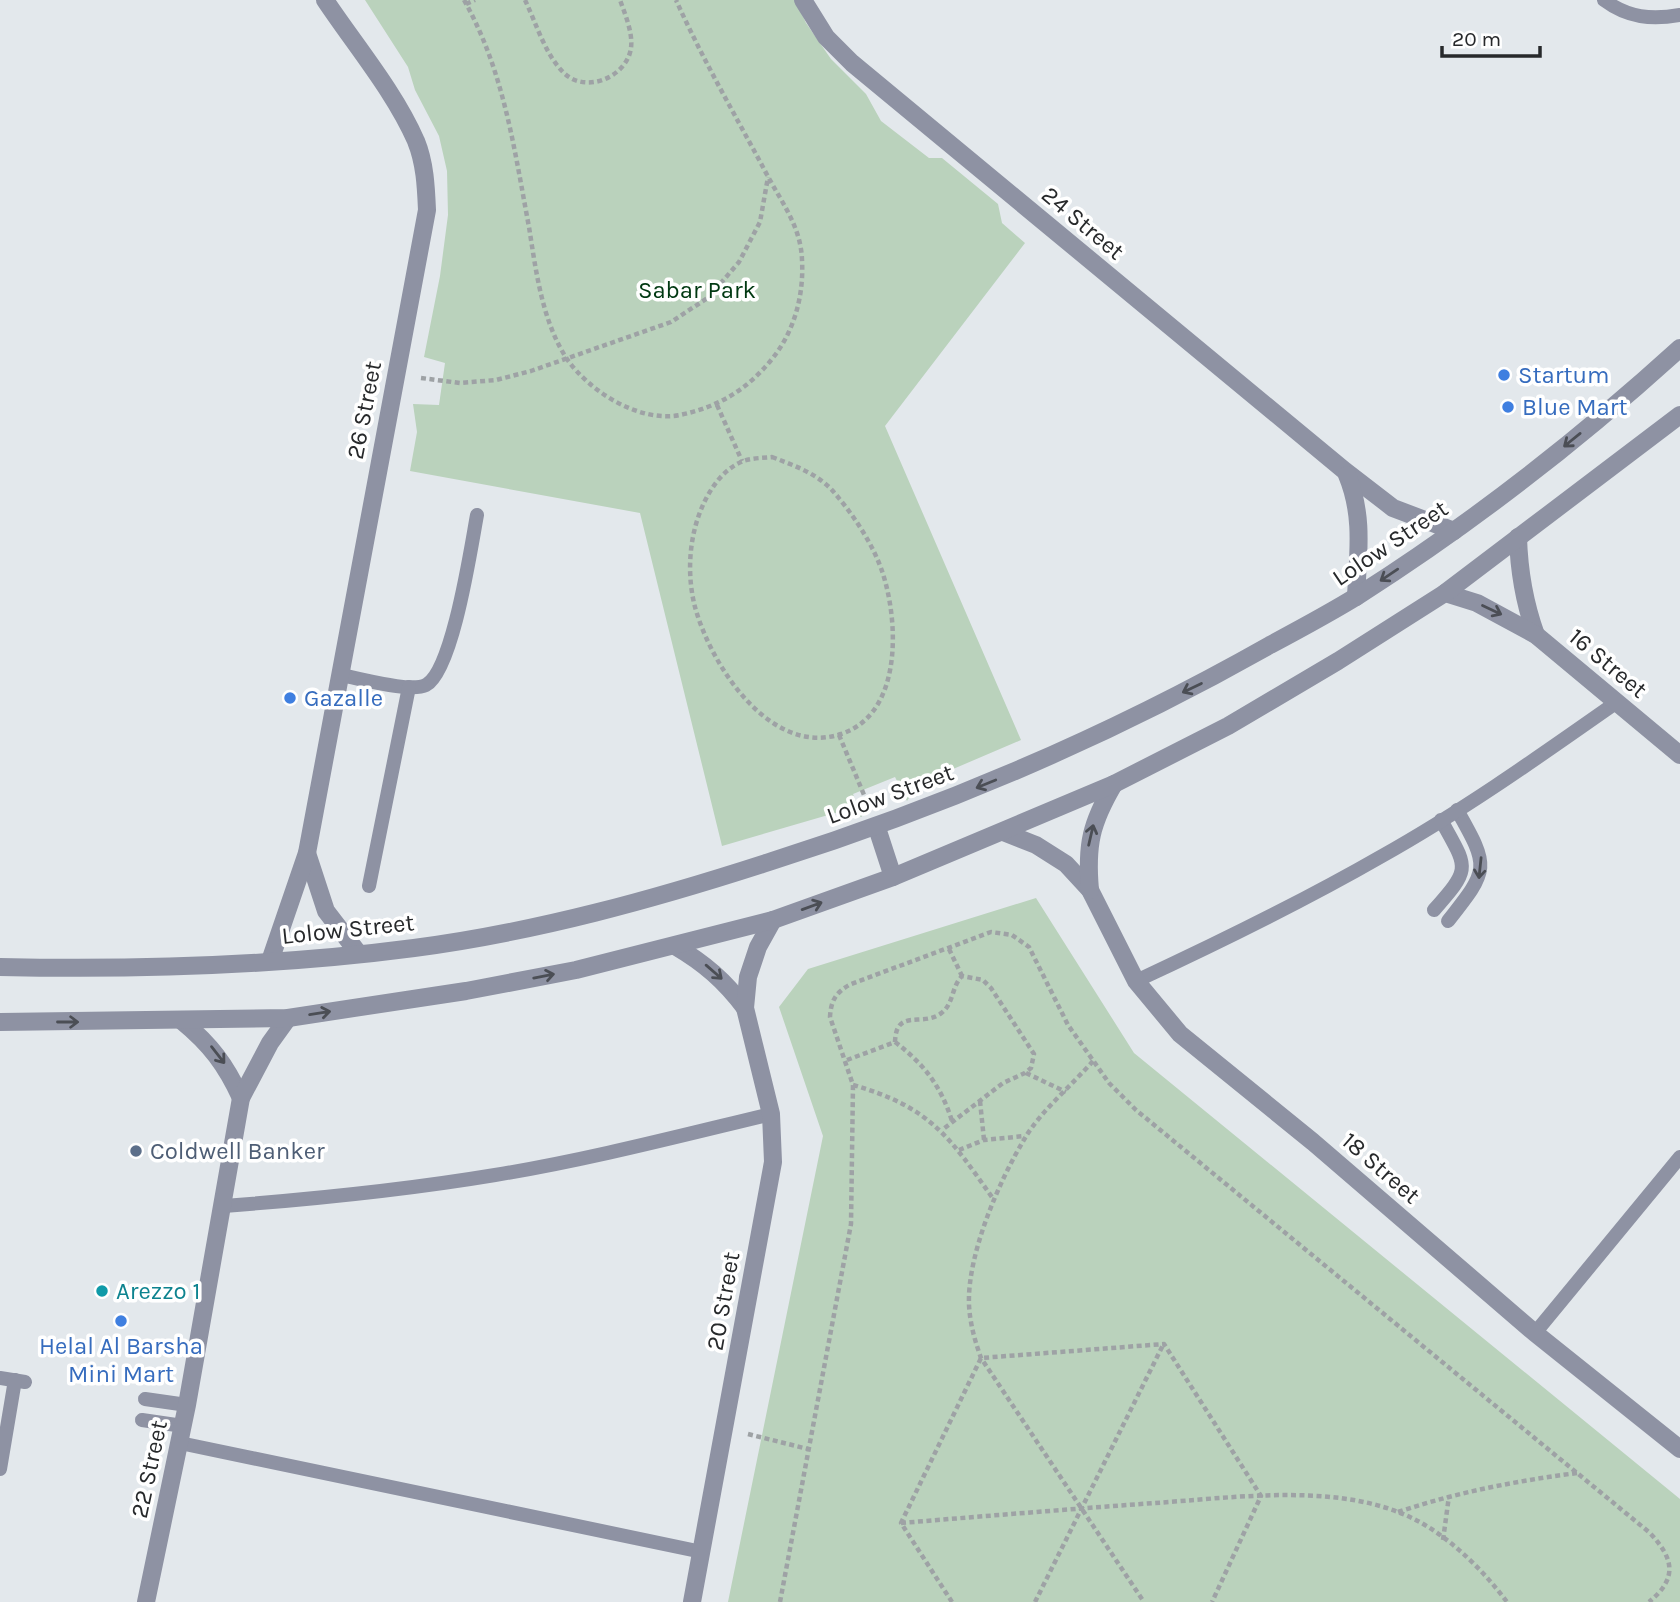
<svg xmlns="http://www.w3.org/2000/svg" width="1680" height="1602" font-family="Karla,sans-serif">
  <rect width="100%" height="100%" fill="#e3e8ec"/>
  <g fill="#bad2bc">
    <polygon points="365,0 795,0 806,23 831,59 866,94 881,121 929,158 942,158 998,204 1002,223 1025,243 885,426 1021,740 918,784 907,801 895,777 853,794 862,817 835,813 722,846 640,513 410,471 417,432 413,404 439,405 445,363 424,357 440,276 448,215 447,171 439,136 415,90 408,67"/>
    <polygon points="1036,898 1134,1053 1680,1499 1680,1602 728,1602 823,1136 779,1007 808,969"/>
  </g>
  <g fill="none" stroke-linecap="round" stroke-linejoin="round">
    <g stroke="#9ea2a5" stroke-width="4.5" stroke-dasharray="5 3.5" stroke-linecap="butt">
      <path d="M 464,0 C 504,71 514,148 529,227 C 536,271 542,321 567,359 C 589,391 639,423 680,415 C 718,407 747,390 772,359 C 794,332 804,296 802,260 C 801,225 779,199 764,169 C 734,113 702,58 676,0"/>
      <path d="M 525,0 C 536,23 545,54 563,72 C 585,95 627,77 631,48 C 633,33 625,14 620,0"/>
      <polyline points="466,4 475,0"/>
      <polyline points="421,378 460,383 496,380 531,371 671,322 709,297 739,262 760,222 768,177"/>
      <polyline points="717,405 742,461"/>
      <path d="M 772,457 C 793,465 816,473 832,490 C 852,513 872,542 882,571 C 899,621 903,714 841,734 C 769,758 708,661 694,603 C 686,568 690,527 708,495 C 716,481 726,469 741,462 C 749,458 763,458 772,457 Z"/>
      <polyline points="839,735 867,802"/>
      <polyline points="949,949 962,976"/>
      <path d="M 895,1042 C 896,1008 921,1027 940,1014 C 954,1005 951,987 962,976 L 983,980 L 991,988 L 1034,1054 L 1031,1068 L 1025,1073 L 1003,1083 L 942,1130"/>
      <path d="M 895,1042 C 924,1064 941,1086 952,1121"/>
      <polyline points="847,1060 895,1042"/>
      <path d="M 1093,1061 C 1073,1084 1040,1112 1025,1138 C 999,1181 967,1255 969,1305 C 970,1324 975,1341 981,1358 L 1144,1602"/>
      <polyline points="1026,1073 1066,1092"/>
      <path d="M 853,1085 C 930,1107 949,1136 994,1200"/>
      <polyline points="980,1101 984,1140"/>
      <polyline points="959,1150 984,1140 1025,1136"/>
      <polyline points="748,1434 808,1449"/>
      <path d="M 1398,1512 C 1458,1492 1516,1481 1577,1473"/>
      <path d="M 901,1523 C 986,1516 1071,1509 1155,1503 C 1230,1498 1326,1484 1398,1512 C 1441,1528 1480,1566 1507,1602"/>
      <polyline points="1443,1540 1449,1496"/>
      <path d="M 780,1602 L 851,1224 L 853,1085 L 830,1017 C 831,1000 836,992 851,984 L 991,932 L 1012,935 L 1029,947 L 1068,1025 L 1109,1083 L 1136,1110 L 1650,1533 C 1674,1559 1678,1578 1649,1602"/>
      <polyline points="952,1602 901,1523 981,1358 1164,1344 1261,1496 1212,1602"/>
      <polyline points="1035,1602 1163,1345"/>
    </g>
    <g stroke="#8e92a3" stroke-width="14">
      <path d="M 1604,0 C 1628,18 1652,20 1680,15"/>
      <path d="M 340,675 C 359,678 410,693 426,685 C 453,670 471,547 477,515"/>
      <polyline points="369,886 409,687"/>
      <path d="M 1434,910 C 1472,867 1468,869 1441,820"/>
      <path d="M 1448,921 C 1489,869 1490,868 1457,810"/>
      <path d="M 1136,981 C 1220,942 1302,902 1382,856 C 1464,810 1540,756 1617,702"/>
      <path d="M 224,1206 C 315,1199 405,1190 495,1175 C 587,1160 679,1136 771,1114"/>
      <polyline points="1535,1333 1680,1157"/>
      <polyline points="0,1378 25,1382"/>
      <polyline points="145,1399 187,1405"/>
      <polyline points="142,1420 183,1426"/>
      <polyline points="180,1443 702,1552"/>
      <polyline points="0,1469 15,1380"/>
    </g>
    <g stroke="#8e92a3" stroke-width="18">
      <polyline points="803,0 826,37 852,63 1345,471 1393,508 1454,531"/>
      <path d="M 1347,475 C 1364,516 1358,554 1356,597"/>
      <path d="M 1518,537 C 1519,572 1524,602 1536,635"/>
      <polyline points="1445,593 1477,603 1536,635 1680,755"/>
      <polyline points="1003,832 1036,845 1066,864 1090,890 1136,981 1180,1034 1313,1142 1535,1333 1680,1449"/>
      <polyline points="307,853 326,911 359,954"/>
      <path d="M 1090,890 C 1086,845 1091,823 1114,784"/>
      <path d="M 675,946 C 704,963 725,981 745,1008"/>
      <path d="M 270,961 L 307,853 L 427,210 C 426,187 425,163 416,141 C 394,91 355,45 325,0"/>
      <path d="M 182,1021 C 210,1044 226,1065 241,1098"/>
      <polyline points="146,1602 187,1405 241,1098 270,1043 288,1018"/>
      <polyline points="692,1602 773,1162 771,1114 745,1008 748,977 758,947 773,920"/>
    </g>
    <g stroke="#8e92a3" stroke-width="18">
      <polyline points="877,828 893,877"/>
      <path d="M 0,967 C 138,970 277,966 414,948 C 536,932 655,899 772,861 C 946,806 1111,735 1270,645 C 1300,629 1330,613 1359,595 C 1472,523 1580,439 1680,348"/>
      <polyline points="0,1022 288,1018 466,991 576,970 773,920 893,877 1114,784 1228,726 1338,661 1445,593 1680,415"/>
    </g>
  </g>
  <defs><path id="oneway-shaft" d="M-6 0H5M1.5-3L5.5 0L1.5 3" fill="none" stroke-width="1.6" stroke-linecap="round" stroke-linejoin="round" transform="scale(1.75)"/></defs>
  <g stroke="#4b4e55">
    <use href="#oneway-shaft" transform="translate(1572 440) rotate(141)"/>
    <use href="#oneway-shaft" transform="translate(1389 575) rotate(146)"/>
    <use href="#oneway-shaft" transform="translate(1492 610) rotate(25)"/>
    <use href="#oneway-shaft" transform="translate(1192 688) rotate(154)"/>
    <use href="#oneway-shaft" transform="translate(986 784) rotate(158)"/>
    <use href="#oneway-shaft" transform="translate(1091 835) rotate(-77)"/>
    <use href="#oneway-shaft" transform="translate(1480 868) rotate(96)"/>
    <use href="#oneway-shaft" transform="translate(812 906) rotate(-20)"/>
    <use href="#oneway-shaft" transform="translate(714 972) rotate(41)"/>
    <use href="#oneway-shaft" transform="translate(544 976) rotate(-11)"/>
    <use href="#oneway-shaft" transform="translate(320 1013) rotate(-9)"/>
    <use href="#oneway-shaft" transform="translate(68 1022)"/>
    <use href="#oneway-shaft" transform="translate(218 1055) rotate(52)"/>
  </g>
  <g fill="#3f7fe0" stroke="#fff" stroke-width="2.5">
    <circle cx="1504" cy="375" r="7"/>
    <circle cx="1508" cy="407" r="7"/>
    <circle cx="290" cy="698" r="7"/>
    <circle cx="121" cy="1321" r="7"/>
  </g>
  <circle fill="#5c6f8a" stroke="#fff" stroke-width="2.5" cx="136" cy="1151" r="7"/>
  <circle fill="#0f9aa8" stroke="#fff" stroke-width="2.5" cx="102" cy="1291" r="7"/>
  <g text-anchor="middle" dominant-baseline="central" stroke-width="7" stroke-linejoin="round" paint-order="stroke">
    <g font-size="24" fill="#27292b" stroke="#fff">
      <text transform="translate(1083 223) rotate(40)">24 Street</text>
      <text transform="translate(364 410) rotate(-79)">26 Street</text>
      <text transform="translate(1390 543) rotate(-34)">Lolow Street</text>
      <text transform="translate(1608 663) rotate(40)">16 Street</text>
      <text transform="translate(890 794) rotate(-20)">Lolow Street</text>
      <text transform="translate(348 929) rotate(-6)">Lolow Street</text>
      <text transform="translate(1381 1168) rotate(41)">18 Street</text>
      <text transform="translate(723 1301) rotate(-80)">20 Street</text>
      <text transform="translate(149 1469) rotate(-78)">22 Street</text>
    </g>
    <g font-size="24" fill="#013912" stroke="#fff">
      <text x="697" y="290">Sabar Park</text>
    </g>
    <g font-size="24" fill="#366cbe" stroke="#fff" text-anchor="start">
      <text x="1518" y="375">Startum</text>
      <text x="1522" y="407">Blue Mart</text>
      <text x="304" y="698">Gazalle</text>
      <text x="121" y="1346" text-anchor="middle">Helal Al Barsha<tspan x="121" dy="28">Mini Mart</tspan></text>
    </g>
    <g font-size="24" fill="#4e5e75" stroke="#fff" text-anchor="start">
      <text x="150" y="1151">Coldwell Banker</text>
    </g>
    <g font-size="24" fill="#0d838f" stroke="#fff" text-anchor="start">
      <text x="116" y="1291">Arezzo 1</text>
    </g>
  </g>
  <path d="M1442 46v10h98v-10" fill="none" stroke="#27292b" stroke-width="3.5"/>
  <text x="1452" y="46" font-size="21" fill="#27292b" stroke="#ffffff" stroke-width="5" paint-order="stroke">20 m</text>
</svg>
